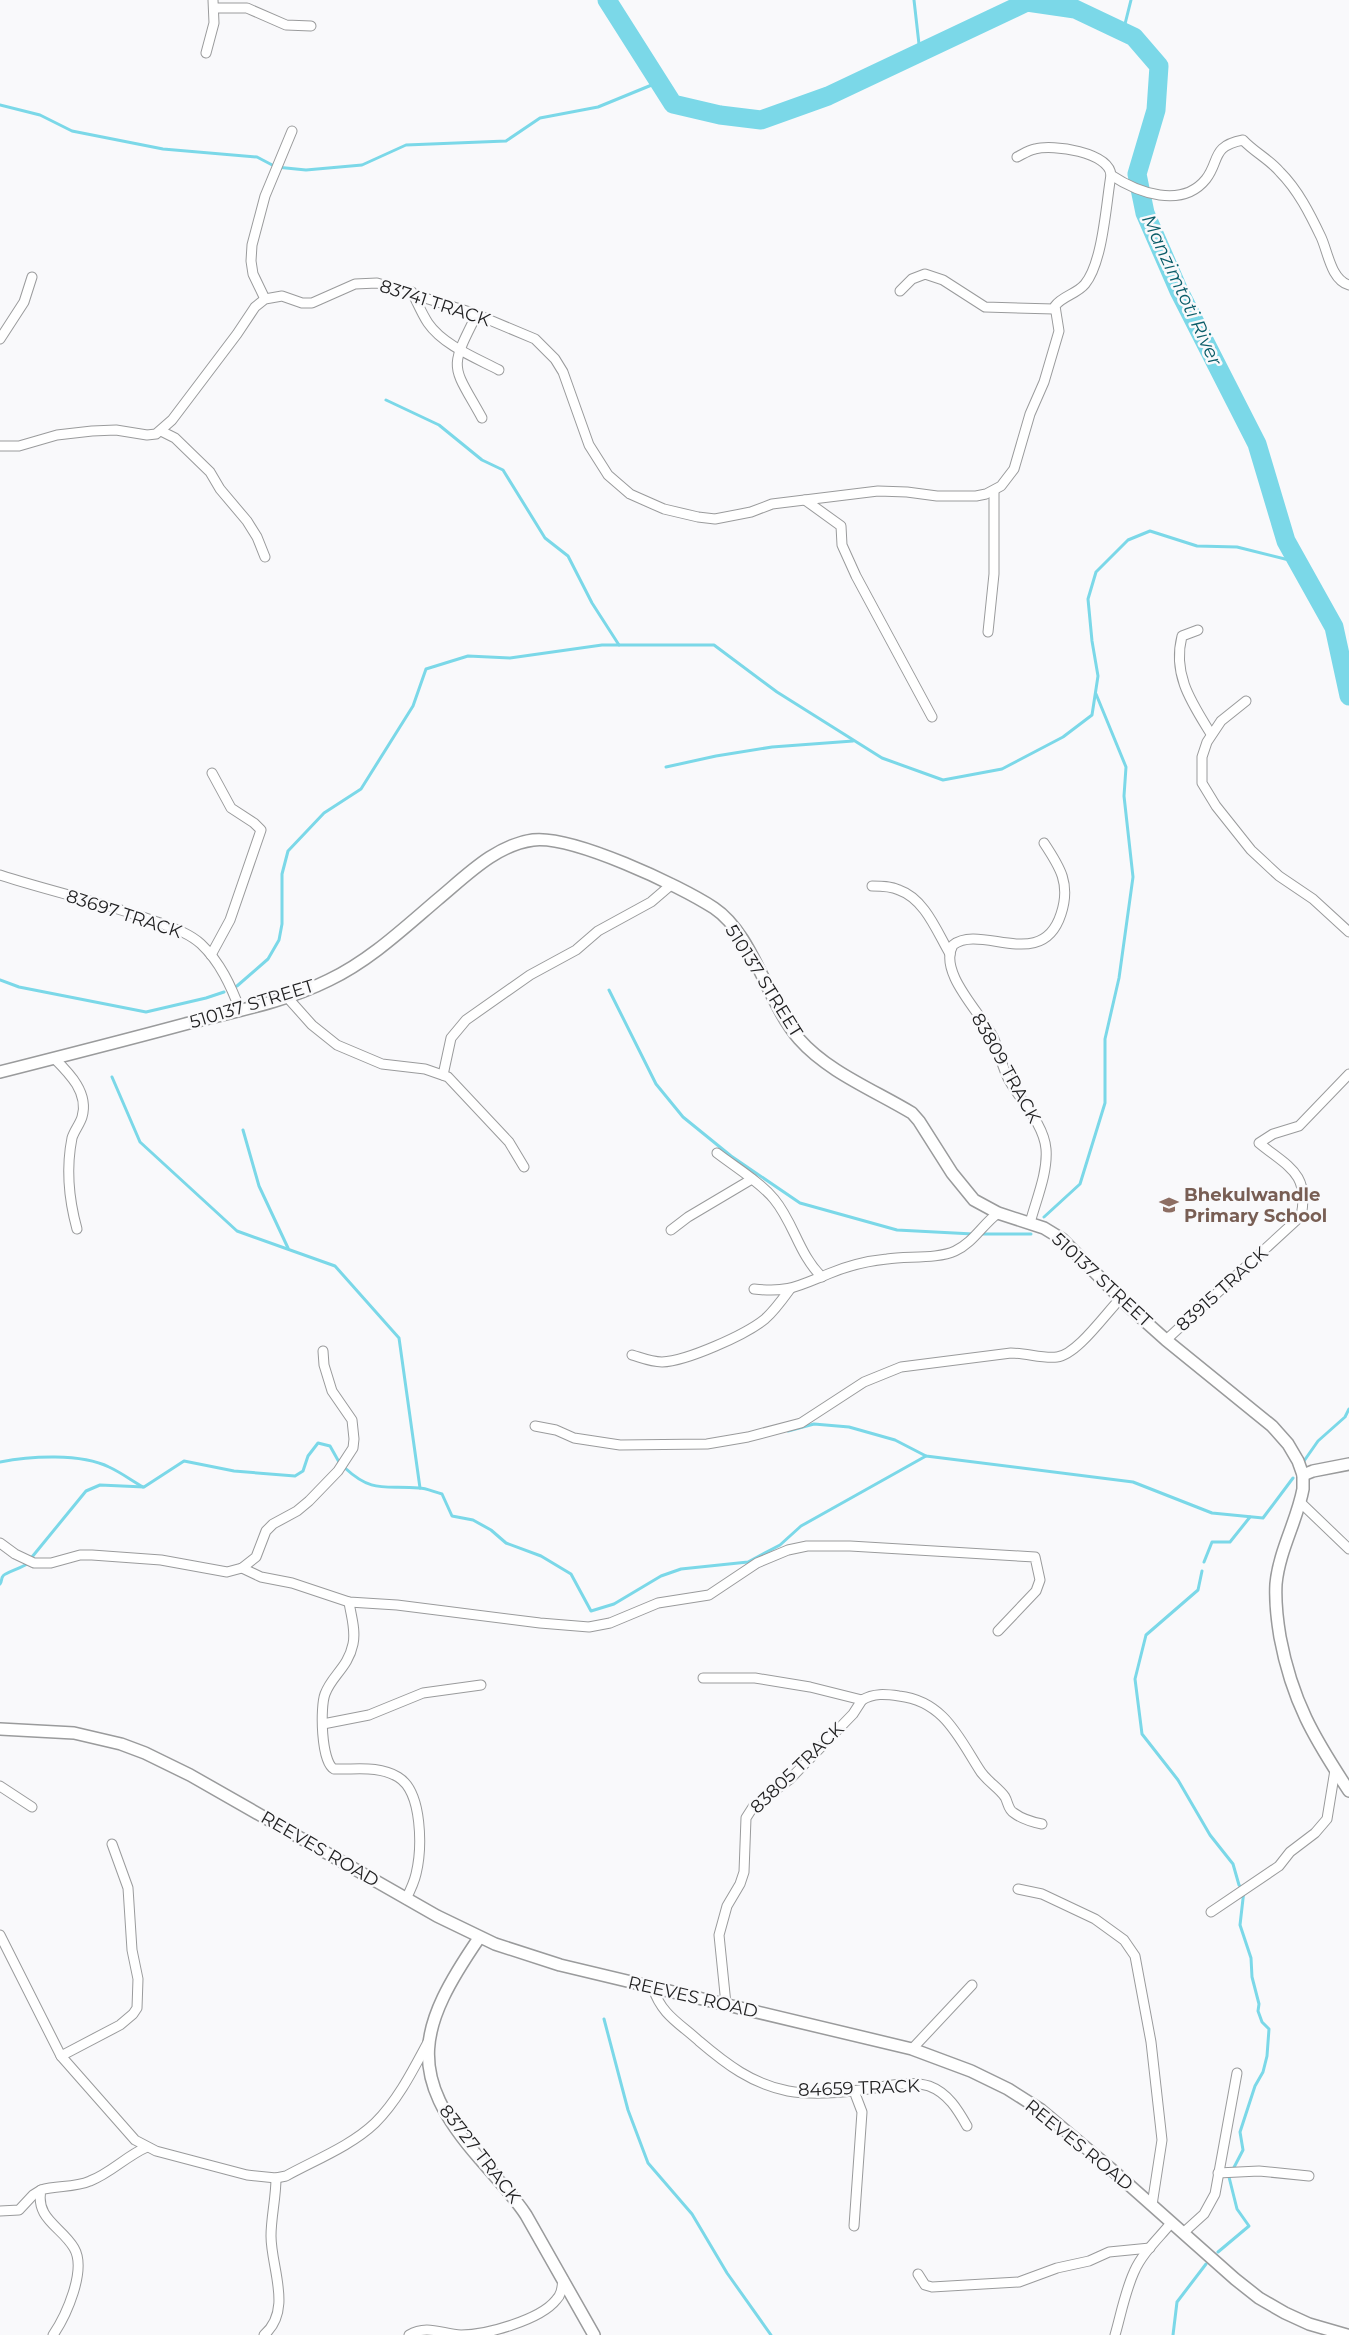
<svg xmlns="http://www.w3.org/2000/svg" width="1349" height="2335" font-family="Montserrat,sans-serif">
  <rect width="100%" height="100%" fill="#f9f9fb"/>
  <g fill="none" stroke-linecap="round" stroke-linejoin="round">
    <g stroke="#7bd8e8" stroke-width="3">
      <polyline points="914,0 920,53"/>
      <polyline points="1123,32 1131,0"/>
      <polyline points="0,105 40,115 72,131 163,149 257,157 276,167 306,170 362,165 406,145 506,141 540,118 598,107 659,82"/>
      <polyline points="386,400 439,425 482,460 503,470 545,538 568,556 592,603 619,645"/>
      <polyline points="666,767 716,756 772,747 853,741"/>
      <polyline points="0,980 19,987 146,1012 206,998 224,992"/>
      <polyline points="237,986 268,959 279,940 282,924 282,874 288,851 324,813 361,789 413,706 426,669 468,656 510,658 602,645 714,645 777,692 882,758 943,780 1002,769 1063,737 1092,715 1098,676 1092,641 1088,599 1096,572 1128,540 1150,531 1197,546 1237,547 1297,562"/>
      <polyline points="609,990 656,1084 683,1117 731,1156 800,1203 897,1230 973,1234"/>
      <polyline points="112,1077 140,1142 237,1231 335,1266 399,1338 420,1488"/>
      <polyline points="243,1130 259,1186 288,1248"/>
      <polyline points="1044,1217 1080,1184 1105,1103 1105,1039 1119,978 1133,877 1124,796 1126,767 1096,694"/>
      <polyline points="979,1234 1031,1234"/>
      <polyline points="788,1431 814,1424 849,1427 895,1440 926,1456 1133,1482 1212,1513 1263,1518 1293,1478"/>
      <polyline points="1304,1461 1318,1441 1345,1417 1349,1409"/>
      <path d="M 0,1462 C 30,1456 81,1453 109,1467 C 120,1472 131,1480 143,1487"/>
      <path d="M 345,1468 C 373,1494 385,1485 419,1488 C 426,1488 434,1492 442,1494 L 452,1516 L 473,1520 L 491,1530 L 506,1543 L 541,1556 L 571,1574 L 591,1611 L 614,1604 L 661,1576 L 681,1569 L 748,1562 L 780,1545 L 801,1526 L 926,1456"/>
      <polyline points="32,1557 86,1491 100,1485 144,1487 184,1461 234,1471 295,1476 303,1471 308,1456 318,1443 330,1446 339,1462"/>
      <polyline points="1204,1562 1212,1542 1230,1542 1250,1517"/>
      <polyline points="1202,1571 1198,1590 1146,1635 1135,1679 1142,1734 1178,1780 1210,1835 1233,1864 1239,1885 1244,1890 1240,1925 1251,1958 1252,1977 1259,2004 1258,2011 1262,2022 1269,2029 1267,2056 1263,2072 1255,2086 1240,2132 1243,2150 1229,2177 1237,2209 1249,2226 1218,2252"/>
      <path d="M 0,1584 C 2,1582 1,1578 3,1576 C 4,1573 21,1568 27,1564"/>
      <polyline points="604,2019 628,2110 648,2163 692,2214 727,2273 771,2335"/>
      <polyline points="1173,2335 1177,2302 1206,2264"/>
    </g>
    <polyline stroke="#7bd8e8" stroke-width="19" points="607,0 673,104 720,115 761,120 828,96 1027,2 1075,9 1134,37 1159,66 1156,110 1137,174 1145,213 1179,291 1257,444 1286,541 1334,627 1349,696"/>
    <g stroke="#9a9b9c" stroke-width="11">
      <g id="minor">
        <polyline points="214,8 247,8 286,25 311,26"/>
        <polyline points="206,53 214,23 213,0"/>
        <path d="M 1111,175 C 1138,193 1182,209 1206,179 C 1220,161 1211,146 1243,140 C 1254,152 1269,159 1280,172 C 1298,190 1310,214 1321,237 C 1328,252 1331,280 1349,285"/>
        <polyline points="900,291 912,279 925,274 943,280 985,307 1054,309"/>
        <path d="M 412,292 C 417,302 422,314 428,323 C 443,345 476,358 499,370"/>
        <polyline points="265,299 253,274 251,261 252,245 265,196 292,131"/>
        <path d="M 477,314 C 448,371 452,364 482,418"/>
        <polyline points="0,339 24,302 32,277"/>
        <polyline points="161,431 175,438 210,472 220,489 247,521 257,537 265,557"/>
        <path d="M 0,446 L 19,446 L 57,435 L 92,431 L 116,430 L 147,435 L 156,434 L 172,420 L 237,334 L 255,307 L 265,299 L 282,296 L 302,303 L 312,303 L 355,284 L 377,283 L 473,313 L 535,339 L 555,359 L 563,372 L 589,445 L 608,475 L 630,494 L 664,509 L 698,517 L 715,519 L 751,512 L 772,504 L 878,491 L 907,492 L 937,496 L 976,496 L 986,494 L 1001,486 L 1014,469 L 1030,414 L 1044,382 L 1059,331 L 1055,306 C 1062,296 1077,294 1085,284 C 1103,262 1106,204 1111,175 C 1109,152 1053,144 1035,149 C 1029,150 1023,154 1017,157"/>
        <polyline points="805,500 841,526 842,545 856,576 932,717"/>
        <path d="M 1198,630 L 1182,636 C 1172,675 1192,703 1211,734"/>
        <polyline points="988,632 994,574 994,491"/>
        <polyline points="1246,701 1221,721 1207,742 1202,757 1202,783 1216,806 1251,850 1279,876 1313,899 1349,932"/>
        <path d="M 0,875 C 52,892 106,903 157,922 C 173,928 189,933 201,944 C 220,962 231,986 240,1010"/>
        <path d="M 872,886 C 881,886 891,886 899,890 C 925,899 937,932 950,954"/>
        <polyline points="211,955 230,920 261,830 254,823 231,808 212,773"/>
        <polyline points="287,997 312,1025 337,1045 382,1064 425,1069 448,1077 509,1142 524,1167"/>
        <path d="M 54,1058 C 70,1074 89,1093 82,1117 C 80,1124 74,1131 72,1138 C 66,1168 69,1200 77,1229"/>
        <polyline points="443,1075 451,1038 466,1020 530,975 576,950 598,931 651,902 672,884"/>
        <path d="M 717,1153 C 735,1167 759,1181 774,1199 C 794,1223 799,1255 822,1277"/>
        <path d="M 1030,1223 C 1036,1200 1048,1173 1046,1149 C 1044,1125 1022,1102 1010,1082 C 1002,1068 1000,1054 994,1039 C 984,1016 937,973 953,945 C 981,923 1042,973 1061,914 C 1071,884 1060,867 1044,843"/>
        <polyline points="671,1230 688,1217 752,1179"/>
        <path d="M 754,1289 C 788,1293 798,1286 828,1274 C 847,1266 866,1261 887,1259 C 907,1256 938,1259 955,1251 C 973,1243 983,1224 998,1213"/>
        <path d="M 1166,1340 L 1301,1216 C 1310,1173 1288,1167 1259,1143 L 1273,1134 L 1299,1126 L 1349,1074"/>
        <path d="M 632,1355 C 642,1358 651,1362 662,1362 C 687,1361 745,1335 765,1319 C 775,1310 782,1300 790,1289"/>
        <path d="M 535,1426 L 556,1430 L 574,1438 L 620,1445 L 707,1444 L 748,1437 L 801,1423 L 864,1382 L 901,1367 L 1011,1353 C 1026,1353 1044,1359 1057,1357 C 1077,1355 1106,1313 1121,1298"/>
        <polyline points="1301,1503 1349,1549"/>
        <polyline points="0,1543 15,1554 34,1563 51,1563 80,1555 92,1555 161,1560 227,1572 242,1568 261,1577 292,1583 349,1602 397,1605 540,1623 589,1627 610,1623 658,1603 709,1595 757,1563 788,1550 807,1546 850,1546 1035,1557 1040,1580 1036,1591 998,1631"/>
        <polyline points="242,1568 256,1557 266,1531 273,1524 297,1511 309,1501 338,1471 353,1448 354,1439 352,1420 332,1391 324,1365 323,1351"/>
        <path d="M 349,1602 C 351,1616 356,1630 353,1644 C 348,1668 332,1675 325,1694 C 320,1707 321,1762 334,1769 C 355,1770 378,1765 398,1777 C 423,1792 422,1849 416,1874 C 414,1883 410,1891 406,1899"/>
        <path d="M 703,1678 L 755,1678 L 810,1687 L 862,1700 C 874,1693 885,1694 899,1696 C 943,1701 958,1736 979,1769 C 985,1780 998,1787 1005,1797 C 1008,1802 1008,1810 1014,1813 C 1022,1819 1032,1822 1042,1824"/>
        <polyline points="323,1724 369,1715 423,1693 481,1685"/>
        <polyline points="0,1786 32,1807"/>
        <polyline points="1018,1889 1042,1894 1095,1919 1124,1940 1135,1956 1151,2042 1162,2140 1152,2205"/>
        <polyline points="1211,1912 1279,1866 1290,1852 1315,1833 1327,1819 1335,1770"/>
        <path d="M 0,1935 L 61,2056 L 135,2140 L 156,2151 L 247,2175 L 276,2178 L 286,2176 C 315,2160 351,2146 375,2123 C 398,2100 413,2070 428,2042"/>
        <path d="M 653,1988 C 661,2014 679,2023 699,2041 C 726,2064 752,2084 788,2091 C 811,2095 837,2093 860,2090 C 882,2088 908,2079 929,2086 C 948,2093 958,2110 967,2126"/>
        <polyline points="726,2004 719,1935 727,1906 740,1884 744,1872 746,1818 753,1807 790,1779 853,1714 862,1700"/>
        <polyline points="912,2049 972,1985"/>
        <polyline points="61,2056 120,2025 133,2014 137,2008 138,1979 132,1950 128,1888 112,1844"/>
        <polyline points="1218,2173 1259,2171 1309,2176"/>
        <polyline points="0,2211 19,2210 33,2195 41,2190"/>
        <polyline points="854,2226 862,2112 854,2091"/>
        <polyline points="1183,2233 1204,2214 1215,2194 1237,2073"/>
        <polyline points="918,2274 925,2285 932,2287 1019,2282 1057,2268 1089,2261 1109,2252 1150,2248"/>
        <path d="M 53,2335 C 66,2316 87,2270 74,2248 C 62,2227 35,2219 41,2190 C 57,2185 74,2188 90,2181 C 111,2173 126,2156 147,2147"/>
        <path d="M 264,2335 C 293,2310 271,2268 271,2236 C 271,2217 276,2198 276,2178"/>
        <path d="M 409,2335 C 427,2324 442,2334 461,2335 C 486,2335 540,2320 556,2300 C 562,2294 562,2287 563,2279"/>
        <path d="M 1115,2335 C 1121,2314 1125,2292 1134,2272 C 1142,2253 1159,2238 1171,2223"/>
      </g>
    </g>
    <g stroke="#9a9b9c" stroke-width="14">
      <g id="tertiary">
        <path d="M 0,1072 C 63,1056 126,1040 189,1023 C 236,1011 285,1002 329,980 C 369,961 403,929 437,900 C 465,877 495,845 533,840 C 572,835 679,885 714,908 C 753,934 767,1002 799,1039 C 828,1072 874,1090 912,1113 L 919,1121 L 952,1173 L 974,1200 L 998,1213 L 1044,1228 L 1062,1239 L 1128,1306 L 1166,1340 L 1272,1426 L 1288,1444 L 1298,1461 L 1303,1475 L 1303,1489 C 1297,1521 1279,1551 1276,1584 C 1275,1602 1277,1619 1280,1637 C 1292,1701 1314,1738 1349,1791"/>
        <polyline points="1303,1475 1313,1471 1349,1464"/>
        <polyline points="0,1729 74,1733 121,1744 145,1753 190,1775 437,1916 495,1944 560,1965 912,2049 971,2071 1008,2089 1041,2110 1110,2168 1235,2279 1259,2298 1285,2313 1309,2324 1347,2335"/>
        <path d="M 479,1938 C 419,2026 404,2073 480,2159 C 496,2178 512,2194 526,2215 L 594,2335"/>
      </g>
    </g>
    <use href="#minor" stroke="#fff" stroke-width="9"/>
    <use href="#tertiary" stroke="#fff" stroke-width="11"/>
  </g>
  <defs>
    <g id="school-bare" transform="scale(1.5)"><path d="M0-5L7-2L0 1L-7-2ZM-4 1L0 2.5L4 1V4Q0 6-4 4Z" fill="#8d6e63" stroke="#f9f9fb" stroke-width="2.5" paint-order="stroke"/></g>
  </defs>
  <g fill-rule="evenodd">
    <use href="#school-bare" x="1169" y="1205"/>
  </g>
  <g text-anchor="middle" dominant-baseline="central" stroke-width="5" stroke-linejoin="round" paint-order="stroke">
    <g font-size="18" fill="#222223" stroke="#f9f9fb">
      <text transform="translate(435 303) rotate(18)">83741 TRACK</text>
      <text transform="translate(124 914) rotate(18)">83697 TRACK</text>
      <text transform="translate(764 981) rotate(58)">510137 STREET</text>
      <text transform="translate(252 1004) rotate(-17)">510137 STREET</text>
      <text transform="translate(1006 1068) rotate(61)">83809 TRACK</text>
      <text transform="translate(1102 1280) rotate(43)">510137 STREET</text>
      <text transform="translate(1222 1289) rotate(-42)">83915 TRACK</text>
      <text transform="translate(797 1768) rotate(-44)">83805 TRACK</text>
      <text transform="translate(320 1849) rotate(30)">REEVES ROAD</text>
      <text transform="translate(693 1997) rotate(13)">REEVES ROAD</text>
      <text transform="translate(859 2088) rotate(-2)">84659 TRACK</text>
      <text transform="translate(1079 2145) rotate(39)">REEVES ROAD</text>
      <text transform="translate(480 2154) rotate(52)">83727 TRACK</text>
    </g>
    <g font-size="18" font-weight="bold" fill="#785e54" stroke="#f9f9fb" text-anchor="start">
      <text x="1184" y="1195">Bhekulwandle<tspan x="1184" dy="21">Primary School</tspan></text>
    </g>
    <g font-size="19" font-style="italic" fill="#0b5d69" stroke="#f9f9fb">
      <text transform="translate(1182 290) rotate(65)">Manzimtoti River</text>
    </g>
  </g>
</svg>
